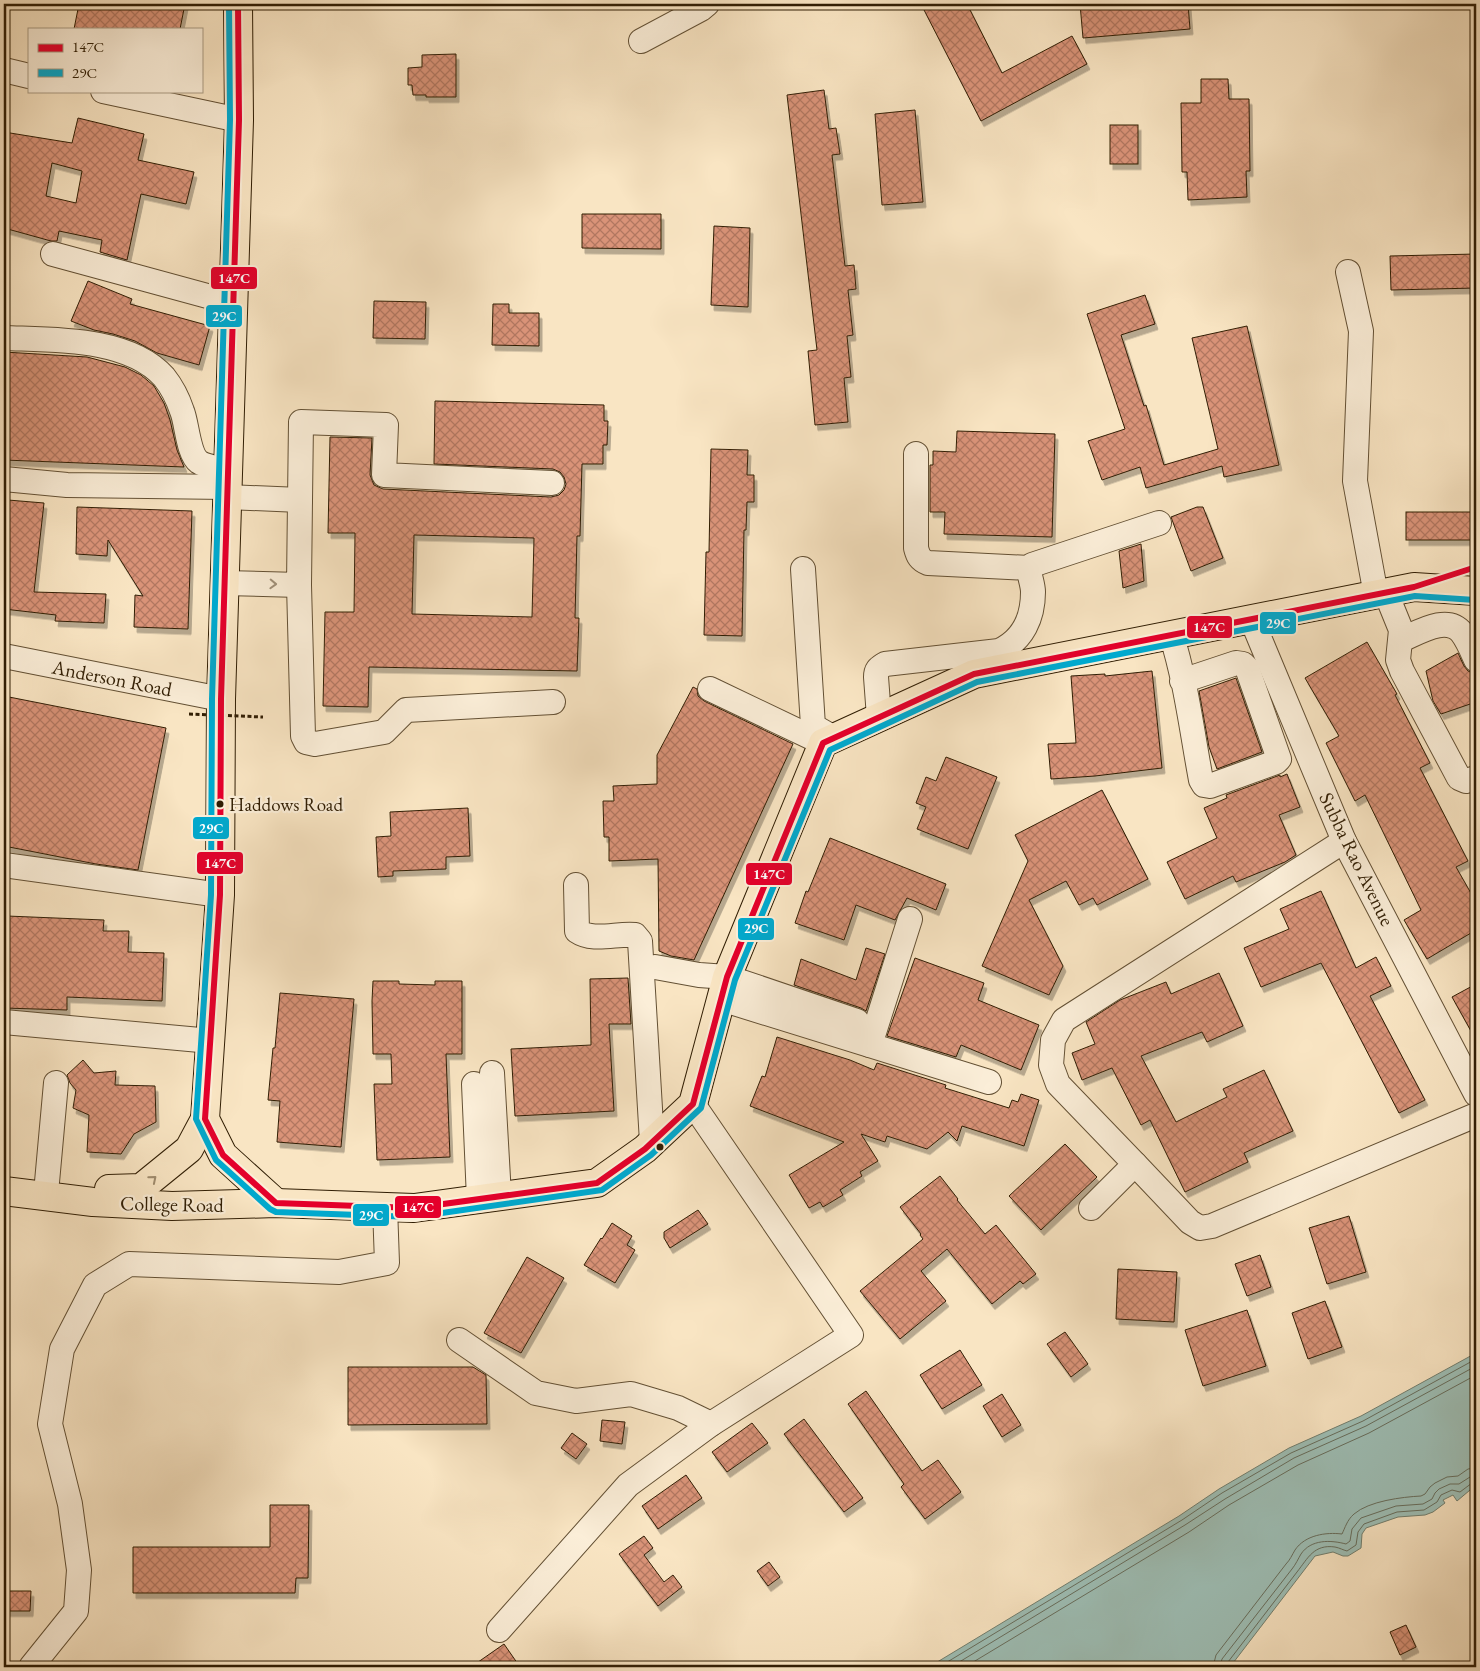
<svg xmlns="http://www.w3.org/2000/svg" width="1480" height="1671" font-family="'EB Garamond',serif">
  <defs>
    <pattern id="building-cross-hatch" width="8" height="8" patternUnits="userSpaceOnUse" patternTransform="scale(1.25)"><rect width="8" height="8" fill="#d99378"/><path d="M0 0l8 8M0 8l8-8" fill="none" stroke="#b17760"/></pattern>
    <filter id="shadow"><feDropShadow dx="3" dy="5.5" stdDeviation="0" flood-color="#0004"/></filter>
  </defs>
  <rect width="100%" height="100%" fill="#f9e5c3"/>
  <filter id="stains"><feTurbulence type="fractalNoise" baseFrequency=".004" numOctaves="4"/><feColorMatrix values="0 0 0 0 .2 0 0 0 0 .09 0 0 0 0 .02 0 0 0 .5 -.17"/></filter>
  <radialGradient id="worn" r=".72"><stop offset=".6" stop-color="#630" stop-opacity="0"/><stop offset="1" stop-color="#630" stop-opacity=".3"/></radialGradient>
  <polygon fill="#9ebfb6" stroke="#727f6f" points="1476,1353 1476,1485 1457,1501 1453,1495 1443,1500 1445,1503 1433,1512 1425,1515 1398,1517 1366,1528 1362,1534 1361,1548 1348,1556 1343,1556 1333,1552 1315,1556 1230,1667 929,1667 1179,1516 1219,1489 1289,1448 1361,1416"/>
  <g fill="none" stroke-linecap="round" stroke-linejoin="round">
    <g stroke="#686e5d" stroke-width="1">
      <polyline points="939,1667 1182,1520 1222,1493 1291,1453 1363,1421 1476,1359"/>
      <polyline points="951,1667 1185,1525 1225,1499 1294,1458 1366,1426 1476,1366"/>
      <polyline points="965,1667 1189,1532 1229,1505 1298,1465 1369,1433 1476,1375"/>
      <path d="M 1213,1667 L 1216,1655 L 1286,1564 C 1290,1560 1292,1555 1295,1550 C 1305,1535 1326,1532 1342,1534 C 1345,1528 1347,1520 1354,1514 C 1369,1501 1402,1497 1421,1496 L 1425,1494 L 1430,1487 L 1435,1483 L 1447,1477 L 1458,1476 L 1468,1469 L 1476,1468"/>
      <path d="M 1220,1667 L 1222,1659 L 1292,1569 C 1296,1564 1298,1559 1301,1554 C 1311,1539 1331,1540 1346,1544 L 1350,1541 L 1352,1529 L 1361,1518 L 1396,1506 L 1423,1504 L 1432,1499 L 1435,1493 L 1439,1489 L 1450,1484 L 1459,1484 L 1470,1477 L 1476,1475"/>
      <path d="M 1226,1667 L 1228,1662 L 1297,1572 C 1308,1558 1314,1544 1335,1547 C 1340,1548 1343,1550 1347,1551 L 1356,1545 L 1358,1532 L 1364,1524 L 1397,1512 L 1424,1510 L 1437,1502 L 1441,1495 L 1452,1490 L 1460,1492 L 1472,1483 L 1476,1482"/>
    </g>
  </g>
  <g fill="url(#building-cross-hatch)" stroke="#311e04" fill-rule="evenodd" filter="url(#shadow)">
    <polygon points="79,4 185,4 180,29 74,29"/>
    <polygon points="932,4 967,4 1002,73 1072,36 1087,64 981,121 923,8"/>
    <polygon points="1080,4 1188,4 1190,29 1083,38"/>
    <polygon points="456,54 456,97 426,97 426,95 413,95 412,85 408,85 408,68 422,67 422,55"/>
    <polygon points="1201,79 1228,79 1229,99 1249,99 1250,171 1246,171 1247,197 1188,200 1187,172 1182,172 1181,103 1201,103"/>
    <polygon points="824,90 829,129 836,128 840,154 832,155 845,266 854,265 856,289 848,290 853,335 847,336 851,377 844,378 848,422 815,425 808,351 817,350 787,95"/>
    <polygon points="915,110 923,202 882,205 875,114"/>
    <path d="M 78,118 L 144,134 L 138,160 L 194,172 L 186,204 L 141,194 L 127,260 L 100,252 L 102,240 L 59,231 L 57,241 L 51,241 L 4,228 L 4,132 L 72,143 ZM 52,163 L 82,171 L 76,203 L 46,196 Z"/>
    <rect x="1110" y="125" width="28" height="39"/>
    <polygon points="582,214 661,214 661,249 582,248"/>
    <polygon points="714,226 750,228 748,307 711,305"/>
    <polygon points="1476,254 1476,288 1391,290 1390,256"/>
    <polygon points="88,281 132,299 130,304 210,326 199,365 157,353 135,341 113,334 94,330 71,321"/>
    <polygon points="1145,295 1155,324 1121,335 1144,406 1146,405 1164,465 1218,449 1192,338 1247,326 1279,465 1224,477 1222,466 1146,488 1140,467 1102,480 1088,441 1125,429 1087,314"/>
    <polygon points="374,301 426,302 425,339 373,338"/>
    <polygon points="493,304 509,304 509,313 539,313 539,346 492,345"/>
    <polygon points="4,352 87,357 125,367 141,375 154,386 164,403 170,420 177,450 184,467 4,460"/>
    <path d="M 435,401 L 604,405 L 604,421 L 608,421 L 607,445 L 603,445 L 603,464 L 582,464 L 580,536 L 577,536 L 575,618 L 579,618 L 577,671 L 369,667 L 368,707 L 323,706 L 325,612 L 354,612 L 355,533 L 328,533 L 330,437 L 372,438 L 370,475 L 374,485 L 383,489 L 551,497 L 559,495 L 564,490 L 566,484 L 564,477 L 560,472 L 553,469 L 434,464 ZM 414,535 L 534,538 L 532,617 L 412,614 Z"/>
    <polygon points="957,431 1055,434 1052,537 944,534 945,512 930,512 930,465 933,465 933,451 956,452"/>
    <polygon points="711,449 748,450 747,475 754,475 754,502 747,502 746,530 744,530 742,636 704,635 706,552 709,552"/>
    <polygon points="8,500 44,503 34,592 106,594 104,623 55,621 56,615 4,609 4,535"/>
    <polygon points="77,507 192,511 188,629 134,627 135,595 143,596 108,540 107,556 76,554"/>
    <polygon points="1197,507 1203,507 1223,558 1191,571 1171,517"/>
    <rect x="1406" y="512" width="69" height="28"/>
    <polygon points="1141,544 1144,581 1123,588 1119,551"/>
    <polygon points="1367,642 1397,694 1395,695 1430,763 1420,768 1468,861 1456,867 1476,902 1476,930 1427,959 1404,920 1421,910 1365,795 1355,801 1326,743 1339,736 1305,678"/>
    <polygon points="1458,653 1464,666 1468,671 1475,674 1476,676 1476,702 1441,714 1433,701 1426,671"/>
    <polygon points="1152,671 1162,768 1095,776 1051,779 1048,744 1076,743 1071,676 1105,674 1105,676"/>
    <polygon points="1236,678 1262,752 1217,769 1209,747 1199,691"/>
    <polygon points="693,687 697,689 698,696 704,701 793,744 694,960 671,956 659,951 658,859 609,861 609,837 604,837 603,801 614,801 613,786 657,784 657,755"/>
    <polygon points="4,696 166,728 138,870 96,864 4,846"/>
    <polygon points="946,757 997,777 968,849 917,829 926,807 916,803 926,777 936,781"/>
    <polygon points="1287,774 1300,807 1279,815 1296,855 1285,862 1236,882 1233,876 1185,899 1167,862 1217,838 1204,808 1227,798 1226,795 1280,775 1280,777"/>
    <polygon points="1102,790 1148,879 1097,905 1093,898 1079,905 1066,881 1029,900 1063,966 1049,995 982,966 1028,861 1015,835"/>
    <polygon points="468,808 470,856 446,857 446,869 393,871 393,876 378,877 376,837 391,836 390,812"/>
    <polygon points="830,838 946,884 936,910 907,898 895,920 856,905 844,940 795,923 806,891 808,892"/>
    <polygon points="1321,891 1356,968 1376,957 1391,986 1370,996 1425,1100 1399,1113 1321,963 1261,987 1244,948 1289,929 1280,909"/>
    <polygon points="7,916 104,920 103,931 129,931 128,952 164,953 162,1001 67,997 67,1010 4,1008"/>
    <polygon points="866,948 885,954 866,1011 861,1008 794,985 801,959 856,980"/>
    <polygon points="915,958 984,983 978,1000 1039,1025 1021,1070 961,1045 956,1057 887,1036"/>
    <polygon points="1219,973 1243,1026 1207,1042 1202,1032 1141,1056 1176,1122 1227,1097 1223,1089 1264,1070 1293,1131 1244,1153 1248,1162 1185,1192 1150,1120 1141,1125 1112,1068 1082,1080 1072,1053 1095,1044 1086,1022 1120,1000 1166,982 1171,994"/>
    <polygon points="628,978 631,1024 609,1024 614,1111 515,1116 511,1049 591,1045 590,979"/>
    <polygon points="373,981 399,981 399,984 435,985 435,981 462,981 462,1054 446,1054 450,1157 377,1160 374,1084 392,1084 391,1054 373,1054 372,1001"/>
    <polygon points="1476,984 1476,1040 1452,997"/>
    <polygon points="280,993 354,999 341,1147 277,1142 280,1101 268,1100 273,1048 275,1048"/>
    <polygon points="777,1037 850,1060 874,1070 877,1063 946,1085 945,1088 1009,1108 1012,1100 1018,1102 1021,1094 1039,1100 1024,1146 962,1126 957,1141 948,1132 927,1149 887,1136 885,1142 861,1134 878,1161 860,1172 862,1176 840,1190 843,1195 823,1207 820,1202 809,1208 789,1175 844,1142 750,1106 762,1076 765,1077"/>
    <polygon points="83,1060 94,1073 116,1071 115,1085 155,1086 156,1122 134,1134 121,1154 87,1152 89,1115 73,1108 76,1090 70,1083 67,1075"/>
    <polygon points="1065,1144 1097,1177 1041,1230 1009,1196"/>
    <polygon points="940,1176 958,1199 957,1200 985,1234 996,1225 1036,1274 1023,1284 1020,1281 992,1304 947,1249 921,1271 946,1301 900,1339 860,1291 923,1239 920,1235 921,1234 900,1207"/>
    <polygon points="698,1210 708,1224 670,1248 664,1238 664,1232"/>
    <polygon points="1349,1216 1366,1272 1327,1284 1309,1228"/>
    <polygon points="612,1223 632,1236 627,1245 635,1250 615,1283 584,1265 601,1238 602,1239"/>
    <polygon points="1260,1255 1271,1287 1247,1296 1235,1264"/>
    <polygon points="527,1257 564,1278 521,1353 484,1333"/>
    <polygon points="1118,1269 1177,1272 1174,1322 1116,1319"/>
    <polygon points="1325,1301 1342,1347 1308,1359 1292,1313"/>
    <polygon points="1247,1310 1266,1366 1203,1386 1185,1330"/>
    <polygon points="1065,1332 1088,1364 1071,1377 1047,1344"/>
    <polygon points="960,1350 982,1385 942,1409 920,1375"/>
    <polygon points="348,1367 473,1367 486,1375 487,1424 348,1425"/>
    <polygon points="866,1391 922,1471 938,1460 961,1492 925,1519 901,1487 904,1484 848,1404"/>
    <polygon points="1002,1394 1021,1425 1002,1437 983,1406"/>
    <polygon points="804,1419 863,1498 844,1512 784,1434"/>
    <polygon points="602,1420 625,1422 622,1444 600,1441"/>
    <polygon points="752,1423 768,1443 727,1472 712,1452"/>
    <polygon points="572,1433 587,1444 576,1459 561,1448"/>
    <polygon points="686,1475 702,1498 658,1529 642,1506"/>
    <polygon points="270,1505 309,1505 308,1578 296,1578 295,1593 133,1593 133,1547 270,1547"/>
    <polygon points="644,1536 653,1548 644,1555 664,1582 673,1575 682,1587 658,1606 619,1554"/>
    <polygon points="769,1562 780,1577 768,1586 757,1571"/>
    <polygon points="4,1591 31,1591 30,1611 4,1611"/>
    <polygon points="1406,1625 1416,1647 1400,1655 1390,1632"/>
    <polygon points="504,1644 520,1667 471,1667"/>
  </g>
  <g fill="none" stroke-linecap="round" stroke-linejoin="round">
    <g stroke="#635034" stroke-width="26">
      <g id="minor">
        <polyline points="641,41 701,9 707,4"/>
        <polyline points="4,70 29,76"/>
        <polyline points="103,91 239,120"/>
        <polyline points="53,254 233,303"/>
        <polyline points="1348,272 1361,331 1355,481 1376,595"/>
        <path d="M 4,338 C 53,340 128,337 164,377 C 172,387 178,399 182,411 C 187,423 188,454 199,462 C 204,466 221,469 228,471"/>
        <path d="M 916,454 L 916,548 C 918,556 920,560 928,563 L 1029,568"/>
        <polyline points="4,479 67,485 227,487"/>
        <polyline points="300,500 301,422 386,425 384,475 552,483"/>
        <polyline points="803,569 813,726 834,738"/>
        <polyline points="224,583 299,585 300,500 227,497"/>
        <polyline points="299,585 303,736 306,742 315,744 384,732 406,710 553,702"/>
        <polyline points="1386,593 1401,630 1398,660 1402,671 1459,778 1466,781 1476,778"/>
        <polyline points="1251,618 1344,841 1476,1094"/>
        <path d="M 1171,634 C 1186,681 1192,732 1201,780 L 1204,785 L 1210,786 L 1276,762 L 1279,759 L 1247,668 L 1243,664 L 1236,663 L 1182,681"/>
        <path d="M 1401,640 C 1418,633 1447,614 1462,633 C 1468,641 1472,651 1476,660"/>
        <polyline points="4,656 221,699"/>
        <polyline points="710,689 823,743"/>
        <path d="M 879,717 L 876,677 C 876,669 879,668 885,664 L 999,651 C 1023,640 1033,617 1033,592 C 1033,584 1029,576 1029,568 L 1032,565 L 1159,523"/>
        <polyline points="4,865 220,895"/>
        <path d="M 576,885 L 577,931 C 593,942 617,933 635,935 L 640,941 L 652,1142"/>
        <polyline points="655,967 699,975 727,977 857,1021"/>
        <polyline points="721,999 989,1082"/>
        <polyline points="4,1022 211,1041"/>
        <polyline points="870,1045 910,919"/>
        <polyline points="492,1073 499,1196"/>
        <polyline points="474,1084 479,1199"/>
        <polyline points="1135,1164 1190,1222 1200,1228 1212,1226 1476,1115"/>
        <polyline points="47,1182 56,1083"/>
        <polyline points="1091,1208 1135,1164 1058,1084 1051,1065 1053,1040 1064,1020 1344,841"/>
        <polyline points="459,1340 536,1393 576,1401 631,1394 678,1408 711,1424"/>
        <polyline points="499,1630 628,1485 711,1424 851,1335 693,1104"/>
        <polyline points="31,1667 76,1611 79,1570 70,1504 50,1424 62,1349 95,1285 129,1264 339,1272 387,1263 385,1207"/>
      </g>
    </g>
    <g stroke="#311e04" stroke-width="30">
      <g id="major">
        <polyline points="238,4 239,120 221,699 220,895 205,1119 223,1155 276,1203"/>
        <polyline points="109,1189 141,1188 189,1149 205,1119"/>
        <polyline points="4,1191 93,1202 172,1206 276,1203 414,1208 597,1183 645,1149 693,1104 727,977 823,743 974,674 1414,587 1476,591"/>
      </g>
    </g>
    <use href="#minor" stroke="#fbeed8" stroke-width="24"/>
    <use href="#major" stroke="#f9e5c3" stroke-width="28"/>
    <polyline stroke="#311e04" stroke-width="3" stroke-dasharray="4 2.5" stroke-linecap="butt" points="189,714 263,717"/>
    <g stroke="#fbeed8" stroke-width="10">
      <polyline id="bus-1" points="238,4 239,120 221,699 220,895 205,1119 223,1155 276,1203 414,1208 597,1183 645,1149 693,1104 727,977 823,743 974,674 1414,587 1476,567"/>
    </g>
    <g stroke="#fbeed8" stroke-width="10">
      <polyline id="bus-2" points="229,4 230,120 212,699 211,895 196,1119 216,1160 270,1209 276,1212 414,1217 602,1190 651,1155 701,1108 735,980 830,750 977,682 1415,596 1475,600"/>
    </g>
    <use href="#bus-1" stroke="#e4002b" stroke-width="6"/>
    <use href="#bus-2" stroke="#00a9ce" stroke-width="6"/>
  </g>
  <defs><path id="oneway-chevron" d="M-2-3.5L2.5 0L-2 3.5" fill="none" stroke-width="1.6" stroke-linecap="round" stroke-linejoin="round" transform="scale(1.25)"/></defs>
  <use stroke="#a09079" href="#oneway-chevron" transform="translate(273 584) rotate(2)"/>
  <use stroke="#9f8b6d" href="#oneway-chevron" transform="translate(153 1179) rotate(-40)"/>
  <g fill="#311e04" stroke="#fbeed8" stroke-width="2">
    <circle cx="220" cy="804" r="4.5"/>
    <circle cx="660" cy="1147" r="4.5"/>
  </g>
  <g text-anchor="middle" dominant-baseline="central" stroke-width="4.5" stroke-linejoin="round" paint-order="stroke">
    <g font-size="19" fill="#311e04" stroke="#fbeed8" text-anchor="start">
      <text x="229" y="804">Haddows Road</text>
    </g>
    <g font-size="20" fill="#311e04" stroke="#fbeed8">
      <text transform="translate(112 678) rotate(11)">Anderson Road</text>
      <text transform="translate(1357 859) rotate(64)">Subba Rao Avenue</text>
      <text transform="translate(172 1204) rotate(1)">College Road</text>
    </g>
  </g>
  <g stroke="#fbeed8" stroke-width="2">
    <rect x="210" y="266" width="48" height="24" rx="5" fill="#e4002b"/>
    <rect x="205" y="304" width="38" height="24" rx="5" fill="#00a9ce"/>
    <rect x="1259" y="611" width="38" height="24" rx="5" fill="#00a9ce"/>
    <rect x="1186" y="615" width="47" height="24" rx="5" fill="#e4002b"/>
    <rect x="192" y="816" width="38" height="24" rx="5" fill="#00a9ce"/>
    <rect x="196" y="851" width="48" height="24" rx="5" fill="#e4002b"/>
    <rect x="745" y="862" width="48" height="24" rx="5" fill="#e4002b"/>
    <rect x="737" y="917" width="38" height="24" rx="5" fill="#00a9ce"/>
    <rect x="394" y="1195" width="48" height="24" rx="5" fill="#e4002b"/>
    <rect x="352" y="1203" width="38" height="24" rx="5" fill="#00a9ce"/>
  </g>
  <g font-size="14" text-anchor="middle" font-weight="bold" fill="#fff">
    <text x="234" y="283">147C</text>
    <text x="224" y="321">29C</text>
    <text x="1278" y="628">29C</text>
    <text x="1209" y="632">147C</text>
    <text x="211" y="833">29C</text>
    <text x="220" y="868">147C</text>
    <text x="769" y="879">147C</text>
    <text x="756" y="933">29C</text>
    <text x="418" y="1212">147C</text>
    <text x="371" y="1220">29C</text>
  </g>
  <rect width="1480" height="1671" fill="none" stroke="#f9e5c3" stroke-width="20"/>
  <rect x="5" y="5" width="1470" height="1661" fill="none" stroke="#311e04" stroke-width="2.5"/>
  <rect x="10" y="10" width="1460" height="1651" fill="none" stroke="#311e04"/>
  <rect x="28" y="28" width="175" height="65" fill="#fbeed8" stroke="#aa9b83"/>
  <rect x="38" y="44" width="25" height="8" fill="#e4002b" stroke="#aa9b83"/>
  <text x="72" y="52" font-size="15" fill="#311e04">147C</text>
  <rect x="38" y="69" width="25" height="8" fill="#00a9ce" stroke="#aa9b83"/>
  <text x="72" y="78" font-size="15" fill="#311e04">29C</text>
  <rect width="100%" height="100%" filter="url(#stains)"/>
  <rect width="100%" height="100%" fill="url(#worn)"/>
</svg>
